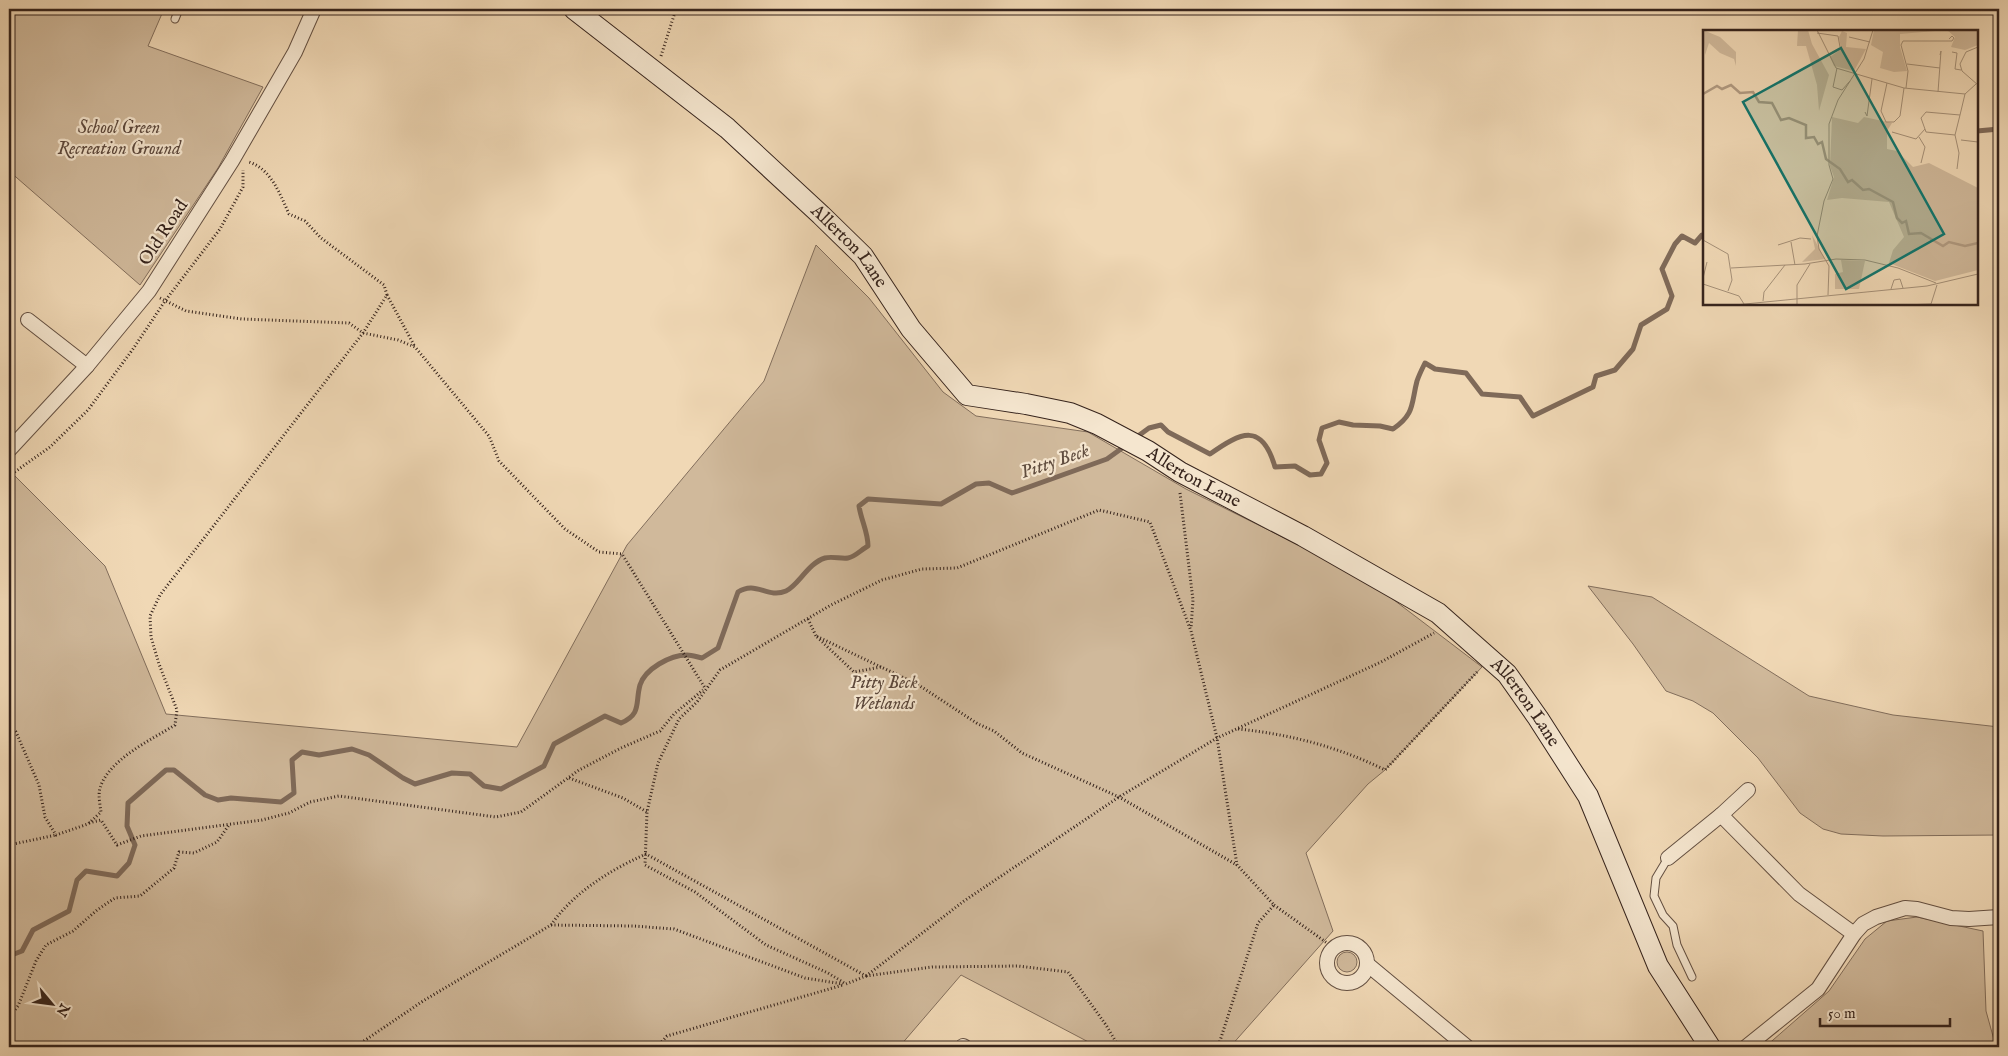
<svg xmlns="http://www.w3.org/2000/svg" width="2008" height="1056" font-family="'IM FELL English',serif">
  <rect width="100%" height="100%" fill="#f0d8b5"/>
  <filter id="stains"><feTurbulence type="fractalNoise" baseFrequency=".004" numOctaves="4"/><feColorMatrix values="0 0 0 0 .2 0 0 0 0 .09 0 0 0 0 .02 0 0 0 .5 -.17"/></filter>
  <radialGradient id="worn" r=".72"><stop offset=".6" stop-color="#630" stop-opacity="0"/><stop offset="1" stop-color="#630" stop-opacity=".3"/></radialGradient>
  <g fill="#d0b99b" stroke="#826e5c">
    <polygon points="9,9 164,9 148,46 263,87 218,168 140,285 9,171"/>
    <polygon points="816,245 869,298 943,392 976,416 1088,432 1186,489 1365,578 1482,667 1385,770 1368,784 1306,853 1333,931 1230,1047 1098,1047 961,975 900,1046 894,1047 9,1047 9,476 12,473 105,566 166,714 517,747 627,545 764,381"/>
    <polygon points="1588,586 1652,597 1809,696 1893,715 1999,727 1999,835 1883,836 1841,834 1823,829 1800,813 1758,758 1713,713 1693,701 1666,691 1633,644"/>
    <polygon points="1917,917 1983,931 1986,1011 1996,1047 1765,1047 1829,991 1865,939 1887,921"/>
    <circle cx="1347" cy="962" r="10"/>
  </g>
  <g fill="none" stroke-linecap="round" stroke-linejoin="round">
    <g stroke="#7f6a59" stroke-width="5">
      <polyline points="1977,131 1999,129"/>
      <path d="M 1134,439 L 1149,428 L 1161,425 L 1168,432 L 1210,454 C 1241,432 1262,422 1275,467 L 1295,466 L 1310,475 L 1321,474 L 1327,463 L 1319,440 L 1322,428 L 1339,422 L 1353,425 L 1380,426 L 1393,429 C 1415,414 1411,404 1417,381 C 1419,375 1422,369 1425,363 L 1435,369 L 1466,373 L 1482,394 L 1520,397 L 1533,416 L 1593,387 L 1596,376 L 1615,370 L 1633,349 L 1641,325 L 1667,309 L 1672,296 L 1662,269 L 1675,244 L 1682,236 L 1695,243 L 1702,235 L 1704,235"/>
      <path d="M 9,956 L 22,951 L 33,930 L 69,911 L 77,880 L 86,871 L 117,876 L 129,863 L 135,845 L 127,826 L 128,803 L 166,770 L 174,770 L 205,795 L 218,800 L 231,798 L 281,802 L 294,793 L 292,760 L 302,752 L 319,755 L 352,749 L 369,755 L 403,778 L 415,784 L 452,773 L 470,774 L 484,786 L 501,789 L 544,766 L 554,744 L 605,716 L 621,723 C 642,714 635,703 640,685 C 645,669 670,655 687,655 C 692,655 697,657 702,658 L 718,648 L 738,592 C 756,580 767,599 786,591 C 798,586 808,563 825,558 C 832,556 841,559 848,558 C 855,557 862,549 868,546 C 868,532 861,520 859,506 L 868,499 L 941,504 L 976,484 L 989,483 L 1012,493 L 1107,459 L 1125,446"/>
    </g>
    <g stroke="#645042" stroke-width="9">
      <g id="lane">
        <polyline points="175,19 179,9"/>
        <polyline points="1668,858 1656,878 1654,896 1663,915 1673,926 1677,945 1692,977"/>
      </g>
    </g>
    <g stroke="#645042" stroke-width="16">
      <g id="street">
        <polyline points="28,320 87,366"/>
        <polyline points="9,450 87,366 149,291 232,161 295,52 314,9"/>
        <polyline points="1721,815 1748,790"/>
        <polyline points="1668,858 1721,815 1799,894 1854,934"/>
        <circle cx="1347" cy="963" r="20"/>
        <polyline points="1367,964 1467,1047"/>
        <polyline points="963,1046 965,1047"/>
        <polyline points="1746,1047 1818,989 1854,934 1863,924 1876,917 1905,908 1917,909 1951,918 1969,919 1999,917"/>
      </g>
    </g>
    <g stroke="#35231c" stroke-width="22">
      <g id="secondary">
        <path id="s1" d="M 574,9 L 727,128 L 821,215 L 863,256 L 911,329 L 967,395 L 1026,404 L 1070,413 L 1097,424 L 1148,451 L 1180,472 L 1303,536 L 1438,613 L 1507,674 L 1538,718 L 1588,796 L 1658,966 L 1710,1047"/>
      </g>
    </g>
    <g stroke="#35231c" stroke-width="3" stroke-dasharray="1 2.5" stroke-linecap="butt">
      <polyline points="661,56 676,9"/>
      <polyline points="387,295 415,347"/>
      <polyline points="160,298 186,311 242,319 349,323 363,333 398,340 415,347 489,436 499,461 565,529 599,552 622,554 705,688"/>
      <polyline points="9,476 50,447 88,410 133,349 165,301 220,229 243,187 243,170"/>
      <polyline points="1180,493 1193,600 1191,628"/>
      <polyline points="808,619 816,636"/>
      <polyline points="881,667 816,636 854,672 881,667 917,684 978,724 994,731 1022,753 1119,797 1237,865"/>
      <path d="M 9,723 L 16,732 L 39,785 L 45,817 L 56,835 L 88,824 L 101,812 C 100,805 98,795 100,788 C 109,759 151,740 175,725 L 177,710 L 159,664 L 151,637 L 150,616 L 160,595 L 363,333 L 387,295 L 384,285 L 321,238 L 305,221 L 289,214 C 280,194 271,169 249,162"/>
      <path d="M 1238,729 C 1289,734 1339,747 1385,770 L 1477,672"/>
      <polyline points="569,778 623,798 647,812"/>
      <polyline points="89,823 101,820 117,845 141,836 262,820 289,813 310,802 339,796 496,817 521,812 579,770 621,748 660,731 674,714 703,690"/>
      <polyline points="9,845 56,835"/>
      <polyline points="1274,905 1334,948"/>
      <polyline points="551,925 634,926 674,929 805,978 843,984"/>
      <polyline points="866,976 964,901 1119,797 1217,738 1381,662 1434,633"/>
      <polyline points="866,976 932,967 1018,966 1068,972 1106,1025 1119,1047"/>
      <polyline points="9,1018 18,1006 36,961 46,945 73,931 97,910 115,898 140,896 174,868 179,852 194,853 217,842 229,825"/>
      <path d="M 355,1047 L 423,1001 L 551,925 C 573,893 610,870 646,854 L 866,976 L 846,984 L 828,973 L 766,945 L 695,892 L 645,865 L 647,812 L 658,763 L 679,719 L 697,702 L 720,670 L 831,605 L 882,580 L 922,569 L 957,568 L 1099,510 L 1150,522 L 1191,631 L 1217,738 L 1237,865 L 1274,905 L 1258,923 L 1218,1047"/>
      <polyline points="657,1047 667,1036 843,985"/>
    </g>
    <use href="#lane" stroke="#f5e6cf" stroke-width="7"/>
    <use href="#street" stroke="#f5e6cf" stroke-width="14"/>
    <use href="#secondary" stroke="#f5e6cf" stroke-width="20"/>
  </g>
  <g text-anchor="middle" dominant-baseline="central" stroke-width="4.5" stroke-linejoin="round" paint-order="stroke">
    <g font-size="18" font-style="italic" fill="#5c483c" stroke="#f5e6cf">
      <text x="119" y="128">School Green<tspan x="119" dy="21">Recreation Ground</tspan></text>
      <text x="884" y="683">Pitty Beck<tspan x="884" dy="21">Wetlands</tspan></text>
    </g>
    <g font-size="18" fill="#35231c" stroke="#f5e6cf">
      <text transform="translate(164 233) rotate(-57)">Old Road</text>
      <text stroke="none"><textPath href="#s1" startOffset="364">Allerton Lane</textPath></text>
      <text stroke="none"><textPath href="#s1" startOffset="799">Allerton Lane</textPath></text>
      <text stroke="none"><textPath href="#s1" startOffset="1204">Allerton Lane</textPath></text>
    </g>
    <g font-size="19" font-style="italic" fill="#604d3f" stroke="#f5e6cf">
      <text transform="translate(1055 462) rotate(-19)">Pitty Beck</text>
    </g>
  </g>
  <g transform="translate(1703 30)">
    <rect width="275" height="275" fill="#f0d8b5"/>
    <path d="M 0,0 L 17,7 L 33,22 L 33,36 L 31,29 L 17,23 L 6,13 L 2,25 ZM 95,0 L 105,0 L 109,14 L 126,45 L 116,81 L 114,55 L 103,16 L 94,16 ZM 171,0 L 244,0 L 197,4 L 197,17 L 204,41 L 191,42 L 177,38 L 180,22 L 168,15 ZM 244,0 L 275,0 L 275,15 L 262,20 L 248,17 L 252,7 ZM 139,1 L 144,3 L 143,17 L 163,19 L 151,41 L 131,36 L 127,27 L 138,19 L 136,7 ZM 129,87 L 155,93 L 161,87 L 189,93 L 184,101 L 184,119 L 194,121 L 210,137 L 226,133 L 275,158 L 275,240 L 232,251 L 186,233 L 190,220 L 201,207 L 186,172 L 139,168 L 124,170 L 131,147 L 127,136 ZM 109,205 L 122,229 L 99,232 L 112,219 ZM 138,230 L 162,231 L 156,259 L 132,259 L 132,244 L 140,242 Z" fill="#d0b99b"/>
    <path fill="none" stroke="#b09a81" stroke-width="2.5" d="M 0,64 L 14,56 L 19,59 L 28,55 L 37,63 L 50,62 L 56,72 L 69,73 L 78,90 L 86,88 L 103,95 L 103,108 L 111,107 L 115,114 L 119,112 L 123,129 L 137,139 L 145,152 L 149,150 L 160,160 L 166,159 L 190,172 L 194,188 L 199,193 L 203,191 L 206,204 L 218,203 L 240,216 L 246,212 L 262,216 L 275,213"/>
    <path fill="none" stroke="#a59078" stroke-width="1" d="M 114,0 L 133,38 L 201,58 L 262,64 L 273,54M 114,3 L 135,6 L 137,17M 146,7 L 167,12M 275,17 L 263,22 L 257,34 L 259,41 L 275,55M 249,22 L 254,23 L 252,39 L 258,40M 204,34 L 237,38M 134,38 L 130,57 L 139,60 L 147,51M 184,53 L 178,81 L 183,92 L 191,92 L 197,86 L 201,58M 203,58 L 205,41 L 198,15 L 200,11 L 249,11 L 251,8 L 249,6 L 246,9M 235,62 L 238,21 L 237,25M 162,82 L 164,86 L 169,49M 257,85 L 223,82 L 218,88 L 223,102 L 252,105 L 257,85 L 262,64M 189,102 L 213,109 L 222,99M 252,105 L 256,123 L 254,139M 216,107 L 222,117 L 218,133M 258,110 L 275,112M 0,210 L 25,224 L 29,250 L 25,261M 88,212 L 92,235M 75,215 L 97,208 L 108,209M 28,238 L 102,234 L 133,229 L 162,230 L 195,238 L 233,253M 0,248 L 4,232M 0,254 L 36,266 L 41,274M 188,259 L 191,250 L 197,249 L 200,258M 125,265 L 126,236 L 116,219 L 114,206 L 121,171 L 130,149 L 126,135 L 126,94 L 135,70 L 161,29 L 170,0M 60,271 L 61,262 L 82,235M 228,274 L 234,255M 32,275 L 224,256 L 275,244M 94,275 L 94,255 L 107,234M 200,275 L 228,274"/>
    <path fill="#0f766e" fill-opacity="0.15" stroke="#0f766e" stroke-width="2.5" d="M 138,18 L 241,204 L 143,259 L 40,72 Z"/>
    <rect width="275" height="275" fill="none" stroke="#35231c" stroke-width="2.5"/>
  </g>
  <rect width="2008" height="1056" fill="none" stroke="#f0d8b5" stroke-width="30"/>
  <rect x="10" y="10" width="1988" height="1036" fill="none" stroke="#35231c" stroke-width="2.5"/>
  <rect x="15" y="15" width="1978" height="1026" fill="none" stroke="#35231c"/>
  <g transform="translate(52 1004) rotate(119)" stroke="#f5e6cf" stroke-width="4" paint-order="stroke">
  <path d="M0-4L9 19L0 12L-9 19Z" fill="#35231c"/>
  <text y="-8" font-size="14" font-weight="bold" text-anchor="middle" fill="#35231c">N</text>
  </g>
  <path d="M1820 1018v8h130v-8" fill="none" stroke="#35231c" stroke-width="2.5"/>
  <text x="1828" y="1018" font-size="15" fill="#35231c" stroke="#f5e6cf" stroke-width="4" paint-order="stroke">50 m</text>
  <rect width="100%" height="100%" filter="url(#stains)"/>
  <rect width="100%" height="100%" fill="url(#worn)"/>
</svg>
